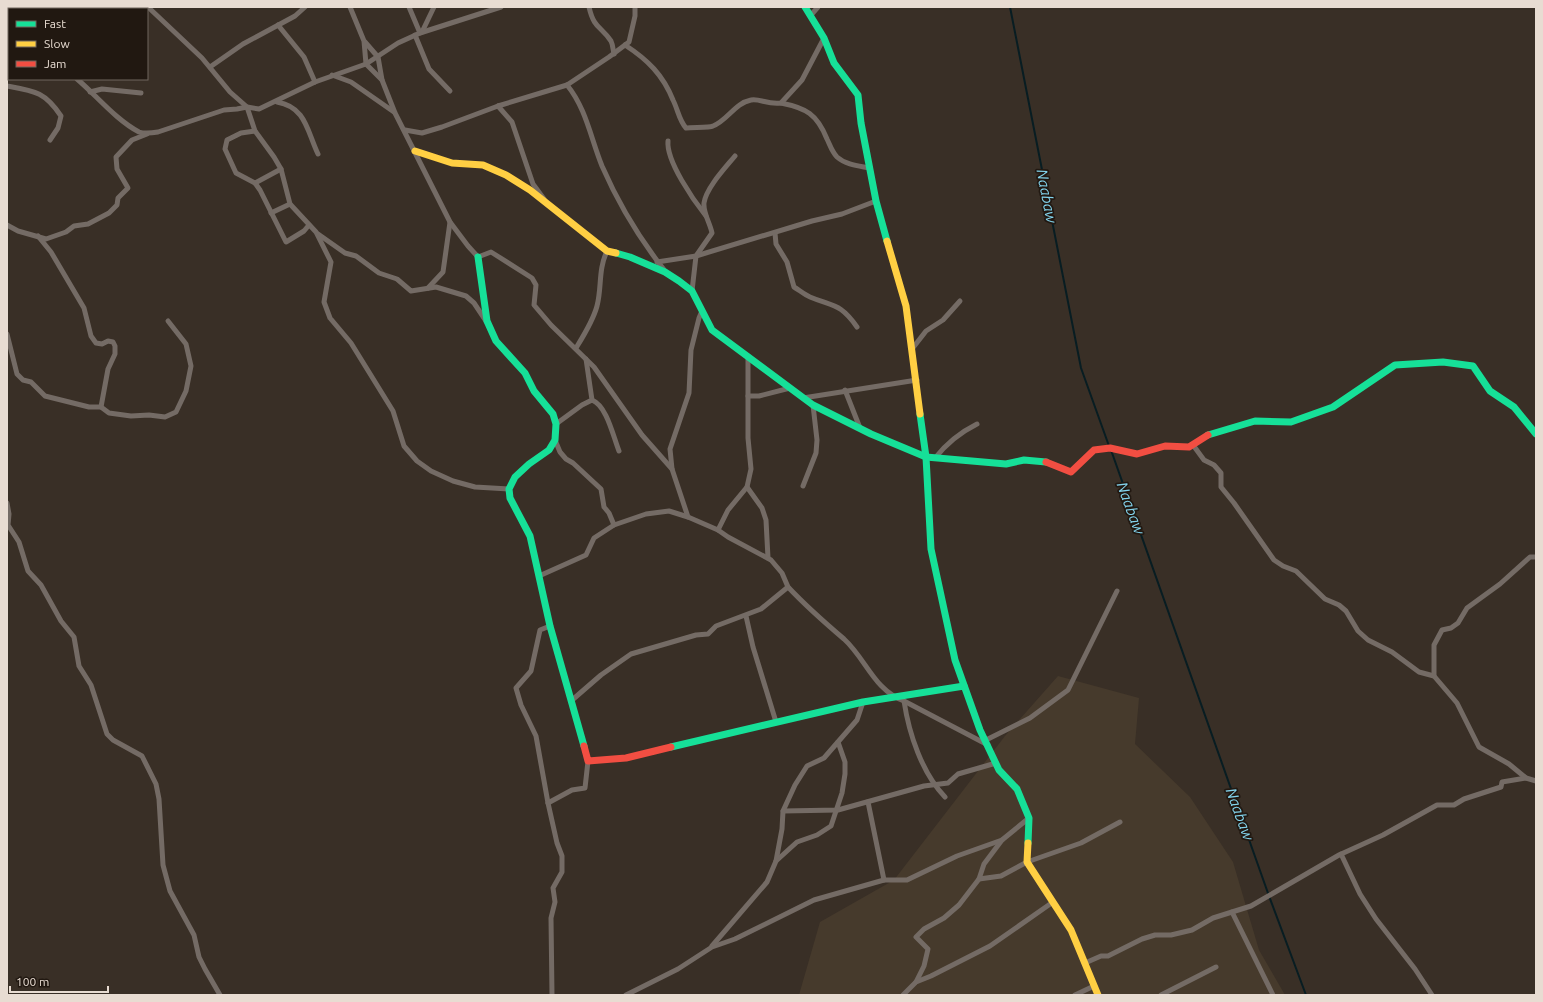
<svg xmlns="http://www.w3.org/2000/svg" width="1543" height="1002" font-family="Ubuntu,sans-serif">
  <rect width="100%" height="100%" fill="#392f26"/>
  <polygon fill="#463a2c" points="1058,676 1139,698 1135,744 1190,797 1233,862 1259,950 1285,995 799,995 820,922 894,880 1005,736"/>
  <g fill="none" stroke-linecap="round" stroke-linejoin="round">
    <g stroke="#081d22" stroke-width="2">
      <polyline points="1010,7 1081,368 1109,446"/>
      <polyline points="1111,450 1269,896 1306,995"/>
    </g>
    <g stroke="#746b65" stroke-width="5">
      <polyline points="148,7 202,58 230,92 247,107 255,131 274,157 281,169 290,204 316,232 331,262 324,302 330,318 351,343 393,411 404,446 417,461 431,471 453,481 475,487 509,489"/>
      <path d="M 350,7 L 364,41 L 366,64 L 382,80 L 395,113 L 450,222 L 468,246 L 478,257 L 491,252 L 532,278 L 536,285 L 534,305 L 551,325 L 594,367 L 642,435 L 672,469 L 688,517 L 718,530 L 728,537 L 771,560 L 782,573 L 788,587 C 805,605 824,622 844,639 C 866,659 874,690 904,701 L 988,745"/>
      <polyline points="409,7 420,33"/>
      <path d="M 589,7 C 594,29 601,26 611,41 C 613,45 613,50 614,54"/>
      <polyline points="71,9 72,7"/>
      <polyline points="811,15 818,7"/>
      <polyline points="7,20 9,22"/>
      <polyline points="278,25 304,57 315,82"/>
      <polyline points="422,32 434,7"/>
      <polyline points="415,35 429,69 450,91"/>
      <polyline points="365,42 378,57 382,80"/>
      <path d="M 625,45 C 648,60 663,75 673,100 C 678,110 679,120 686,128 C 692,127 709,128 713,126 C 727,121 735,103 751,100 C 759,98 768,105 781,103 L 802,80 L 824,38"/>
      <polyline points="210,67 243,44 295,16 305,7"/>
      <polyline points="332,75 351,82 394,112"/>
      <path d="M 77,79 C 96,95 116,120 139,132 C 145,134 152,133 158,132 L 224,110 L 237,109 L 247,107 L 259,109 L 315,82 L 366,64 L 398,43 L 420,33 L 501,7"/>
      <path d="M 567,85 C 586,108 591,139 602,166 C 619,205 639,238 665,271"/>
      <path d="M 7,86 C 35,91 45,92 61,116 L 58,128 L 50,140"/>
      <polyline points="90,92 102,89 141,93"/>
      <path d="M 277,102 C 306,107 307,131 318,154"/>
      <path d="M 781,103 C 806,108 817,114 827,139 C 830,145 832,152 837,157 C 846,165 859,166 869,168"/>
      <polyline points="498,106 512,122 533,184 544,199"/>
      <polyline points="405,130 422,133 442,127 498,106 567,85 609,57 629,42 635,16 635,7"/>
      <polyline points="255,131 241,133 227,140 225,149 236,173 255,183 260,190 286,242 304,231 309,225"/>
      <path d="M 668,141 C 666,161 694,201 706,216"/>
      <polyline points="255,183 281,169"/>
      <polyline points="271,213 290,204"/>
      <polyline points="7,225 18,231 46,239 66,232 74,226 88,224 109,213 117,205 118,198 128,188 117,169 116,157 132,140 147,134"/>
      <path d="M 775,233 L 776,244 L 787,262 L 794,287 C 799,290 805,295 810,297 C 834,307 840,303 857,327"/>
      <polyline points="318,234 345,253 356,256 379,273 397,279 411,291 436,287 466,296 474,303 486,321"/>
      <polyline points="38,236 51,252 84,308 91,336 96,343 102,344 108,341 113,342 115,346 115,354 108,369 101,407"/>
      <polyline points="657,262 696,256 812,221 842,214 876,201"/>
      <polyline points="428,288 443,272 450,222"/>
      <path d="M 692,291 L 696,256 L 712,233 C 710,223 703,213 704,203 C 706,188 726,167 735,156"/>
      <polyline points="7,334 17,374 23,380 31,382 45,396 89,407 101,407 109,413 131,416 149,415 165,417 176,412 186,391 191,366 186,344 168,321"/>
      <path d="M 576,348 C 584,335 593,321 597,306 C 602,287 598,270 607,251"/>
      <polyline points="912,349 926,331 943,320 960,301"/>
      <polyline points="845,390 860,428"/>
      <polyline points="748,396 759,396 790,388"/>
      <polyline points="803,398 917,380"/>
      <path d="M 592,400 C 607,406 613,436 619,451"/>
      <polyline points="556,424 582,405 592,400 586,359"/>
      <polyline points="555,440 560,452 566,459 573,463 601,489 604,507 609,513 614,525"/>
      <polyline points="1193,445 1204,460 1214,465 1221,473 1221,487 1234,503 1274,560 1283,566 1296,571 1325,599 1339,605 1346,611 1358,631 1368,640 1392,652 1419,672 1434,676 1457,703 1479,747 1509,764 1526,778 1536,781"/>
      <path d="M 935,458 C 947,443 959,433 977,424"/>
      <polyline points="672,469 670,449 689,393 691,350 699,318 702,311"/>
      <polyline points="803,486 816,453 817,440 813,405"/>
      <polyline points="747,487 762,508 766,520 768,558"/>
      <polyline points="7,503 9,514 8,525 19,542 28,571 41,585 61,621 74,637 79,666 91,685 107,734 113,740 142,756 156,784 159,799 163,865 170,891 194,935 199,957 205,969 220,995"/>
      <polyline points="718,530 728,510 747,487 751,469 748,438 748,356"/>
      <polyline points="539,576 586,555 594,538 614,525 646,514 669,511 688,517"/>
      <polyline points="746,616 753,647 776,722"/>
      <polyline points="550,626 540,630 531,671 516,688 521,705 536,736 548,803 557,843 562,856 562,872 553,888 555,902 551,918 552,995"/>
      <polyline points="1434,676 1434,645 1442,630 1451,628 1458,623 1467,608 1500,584 1530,557 1536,557"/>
      <polyline points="571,701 601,675 631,654 696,635 708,634 716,626 761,609 788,587"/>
      <path d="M 904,701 C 909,734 922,773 945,797"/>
      <polyline points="986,740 1030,718 1068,690 1117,591"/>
      <polyline points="868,802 884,880"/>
      <polyline points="548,803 572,790 585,788 588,761"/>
      <polyline points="783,811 838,810 924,786 948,783 958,774 996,763"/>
      <polyline points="1341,854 1360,894 1376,919 1415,969 1432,995"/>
      <polyline points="776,861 797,842 817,835 831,826 842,793 845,774 845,762 838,742"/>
      <polyline points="979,879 1001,876 1027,862 1081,843 1120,822"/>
      <polyline points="1232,912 1273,995"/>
      <polyline points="712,946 767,882 776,861 782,829 783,811 795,785 807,766 824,758 857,720 863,702"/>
      <polyline points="1085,963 1101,956 1108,956 1142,939 1155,935 1171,935 1192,930 1213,918 1251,906 1339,855 1383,835 1437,805 1454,805 1464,799 1501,787 1502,782 1526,778"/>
      <polyline points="916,982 924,966 928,949 916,937 924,929 944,918 959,905 979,879 984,864 1002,840 1029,818"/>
      <polyline points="626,995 678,969 712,947 735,939 814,900 884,880 907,880 957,856 1002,840"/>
      <polyline points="903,995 916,982 931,976 990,946 1053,902"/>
      <polyline points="1075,995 1094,986"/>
      <polyline points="1161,995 1216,967"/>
    </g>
    <g stroke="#16e098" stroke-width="7">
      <polyline points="805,7 824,38 834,63 858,95 861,123 876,201 887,241"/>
      <polyline points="616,253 630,257 665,272 679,281 692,291 712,330 813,405 871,434 926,457 1006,464 1024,460 1046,462"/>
      <polyline points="478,257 487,321 496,341 525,373 534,391 553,414 556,424 555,440 549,450 529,464 515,477 509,489 510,498 530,536 550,626 584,746"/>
      <polyline points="920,414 926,457 931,549 955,660 980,730 999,770 1017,789 1029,818 1028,843"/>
      <polyline points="1208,435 1255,421 1291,422 1333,407 1395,365 1443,362 1473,366 1490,391 1514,407 1536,434"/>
      <polyline points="671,747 863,702 964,686"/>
    </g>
    <g stroke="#ffcf43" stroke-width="7">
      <polyline points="415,151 452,163 483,165 506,175 530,190 607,251 616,253"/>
      <polyline points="887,241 906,306 920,414"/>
      <polyline points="1028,843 1027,862 1071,930 1098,995"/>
    </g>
    <g stroke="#f24e42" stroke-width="7">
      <polyline points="1046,462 1071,472 1094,450 1110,448 1137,454 1165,446 1189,447 1208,435"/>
      <polyline points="584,746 588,761 626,758 671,747"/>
    </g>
  </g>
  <g text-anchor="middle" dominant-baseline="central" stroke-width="3.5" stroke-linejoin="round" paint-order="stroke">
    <g font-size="15" font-style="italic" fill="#83d3ec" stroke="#211811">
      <text transform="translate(1047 196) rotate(79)">Naabaw</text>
      <text transform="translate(1131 508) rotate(70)">Naabaw</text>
      <text transform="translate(1240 814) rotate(70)">Naabaw</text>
    </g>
  </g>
  <rect width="1543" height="1002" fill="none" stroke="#e8dcd2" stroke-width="16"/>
  <rect x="8" y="8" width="140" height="72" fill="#211811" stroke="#71665e"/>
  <rect x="16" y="21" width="20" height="6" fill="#16e098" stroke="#71665e"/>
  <text x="44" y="28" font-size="12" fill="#e8dcd2">Fast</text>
  <rect x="16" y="41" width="20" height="6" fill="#ffcf43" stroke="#71665e"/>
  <text x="44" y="48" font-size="12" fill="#e8dcd2">Slow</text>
  <rect x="16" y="61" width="20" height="6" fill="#f24e42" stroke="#71665e"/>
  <text x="44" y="68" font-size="12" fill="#e8dcd2">Jam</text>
  <path d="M10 986v6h98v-6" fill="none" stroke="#e8dcd2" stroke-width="2"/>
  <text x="16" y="986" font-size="12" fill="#e8dcd2" stroke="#211811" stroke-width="3" paint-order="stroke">100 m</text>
</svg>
